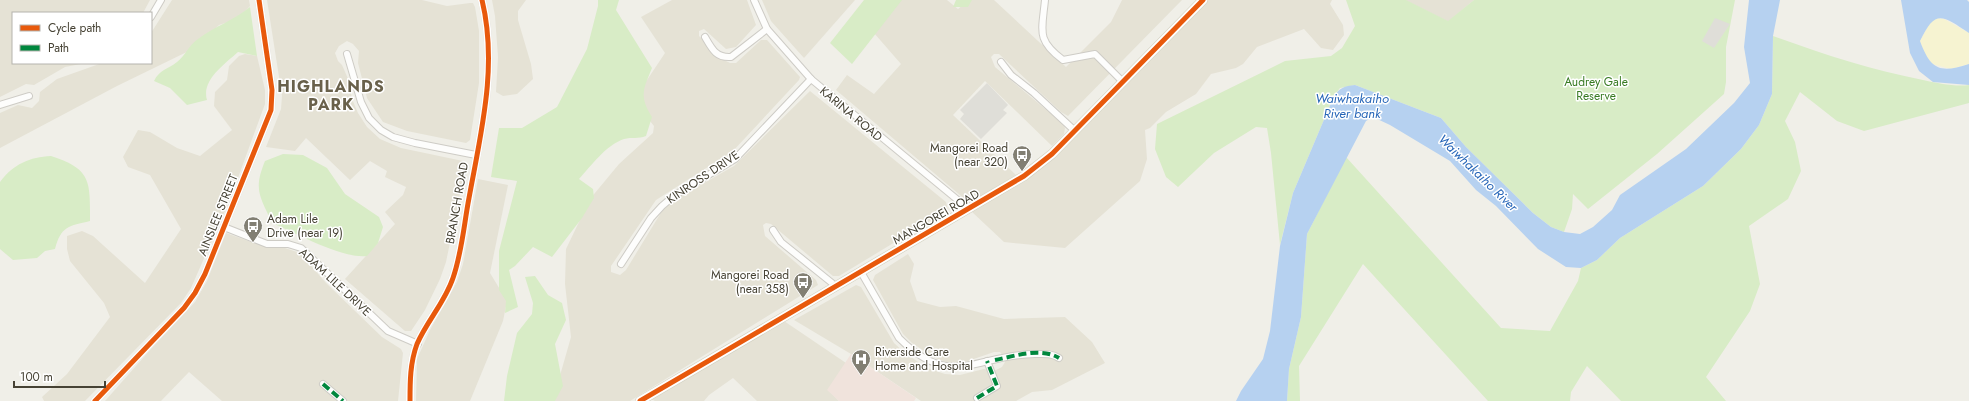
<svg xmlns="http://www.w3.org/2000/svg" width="1969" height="401" font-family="Jost,sans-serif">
  <rect width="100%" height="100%" fill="#f0efe8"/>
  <g fill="#e5e2d5">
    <polygon points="0,0 150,0 143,13 13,13 13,63 86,63 65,67 34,85 26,84 0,97"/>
    <polygon points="172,0 249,0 250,6 238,19 219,25 195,48 117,86 0,148 0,113 18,105 32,108 39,101 40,92 57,79 102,63 151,63 151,33"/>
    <polygon points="267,0 422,0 447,6 470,3 473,3 475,7 479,31 479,83 470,140 466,143 407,131 383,122 367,98 358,63 359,51 353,44 347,41 339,46 335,53 338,61 342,65 349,81 352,99 358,113 367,127 380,139 401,148 463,161 466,165 446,262 440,279 425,310 411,331 405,331 345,279 395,224 385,212 403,195 406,187 385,177 387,171 370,161 350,180 306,138 295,151 266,147 281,109 282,96"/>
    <polygon points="492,0 526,0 518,11 518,20 531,64 533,79 517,94 503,96 496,92 498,57 495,16"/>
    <polygon points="672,0 747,0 756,25 736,47 726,49 704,29 699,31 699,36 724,60 730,63 736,63 761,40 767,40 800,77 799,80 733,151 656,200 611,266 611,272 620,275 626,270 662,211 669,203 734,166 810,91 946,202 948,210 839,276 833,276 771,224 766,223 763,225 765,236 816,280 818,285 630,401 550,401 557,386 571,337 565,284 566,249 590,199 619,164 653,133 654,126 638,106 637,95 665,53 641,17"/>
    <polygon points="762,0 855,0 804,58 771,21"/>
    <polygon points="897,0 947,0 958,9 969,0 994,0 1066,67 1111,22 1122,0 1182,0 1068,116 1061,112 999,54 994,54 991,57 995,67 1062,123 1065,128 1064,134 1052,146 985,81 953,115 1016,175 973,201 967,201 836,90 847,75 874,94 901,64 874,33"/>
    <polygon points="1203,0 1332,0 1330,4 1343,25 1344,35 1333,50 1321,48 1304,29 1257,47 1243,64 1236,68 1211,74 1196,94 1166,112 1150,128 1145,130 1147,159 1140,181 1065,248 1004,242 971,211 1049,158"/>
    <polygon points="1396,0 1474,0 1444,25"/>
    <polygon points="245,54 257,56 265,90 265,104 231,197 191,288 181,303 85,401 44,401 42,397 67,374 110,317 104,303 70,261 67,249 67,236 82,231 93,236 145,283 181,229 150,175 128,167 123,157 138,130 150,132 177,148 200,156 232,130 214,106 215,92 227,80 229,66 239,56"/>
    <polygon points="478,179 508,185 490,273 507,301 503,321 470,401 416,401 417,359 430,330 457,282 463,264"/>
    <polygon points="226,233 257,244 282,247 300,253 326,283 382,337 401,349 403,353 398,401 222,401 189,372 161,401 105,401 151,349 195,302 207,281"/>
    <polygon points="908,254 914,264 910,281 917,301 940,307 956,306 1004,319 1065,317 1092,342 1105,363 1052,390 1032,392 1016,401 921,401 851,354 794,320 856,285 861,287 894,343 905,353 927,368 945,374 960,375 984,369 994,371 1002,367 1005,362 1004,357 1000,352 994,352 962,363 949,363 935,358 912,343 903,334 873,280 875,275"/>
    <polygon points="784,321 846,363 828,390 839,401 757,401 733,378 709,395 704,401 655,401 651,399"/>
  </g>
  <polygon fill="#f0e3dc" points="851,354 916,398 914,401 839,401 827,390"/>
  <g fill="#d8ecc6">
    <path d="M 598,0 L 619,0 L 616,10 L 652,68 C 643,90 639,96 652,117 L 646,136 C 638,139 632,137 624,139 C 606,145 591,166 579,179 L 593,189 L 594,198 L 582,218 L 552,257 L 533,247 L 515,266 L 509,270 L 518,307 L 505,313 L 506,301 L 499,290 L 499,251 L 517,181 L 491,177 L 499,128 L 522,128 L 557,107 L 587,49 L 598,6 Z"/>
    <polygon points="864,0 902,0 852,64 830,43"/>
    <polygon points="956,0 972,0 968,7 953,7"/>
    <polygon points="1346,0 1406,0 1448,21 1474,0 1735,0 1726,47 1726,82 1724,94 1657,154 1588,209 1573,194 1572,209 1564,232 1551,227 1533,213 1466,147 1441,118 1355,85 1340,88 1334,96 1293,193 1280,245 1271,153 1267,128 1256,127 1214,153 1178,187 1166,177 1155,149 1157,124 1285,61 1331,56 1342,48 1355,26"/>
    <path d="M 250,7 L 257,56 L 238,52 C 225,64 201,80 207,100 L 187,105 L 170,88 L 154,81 C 159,70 168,69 177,62 C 185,56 189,45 198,39 C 215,26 233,21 250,7 Z"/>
    <path d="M 1773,36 C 1822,54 1872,70 1923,80 C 1937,83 1955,87 1969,85 L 1969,103 L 1864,131 L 1837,121 L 1800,92 L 1785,121 L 1795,142 L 1801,171 L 1788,199 L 1749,226 L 1760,284 L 1750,311 L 1706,377 L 1726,401 L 1621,401 L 1587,366 L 1571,392 L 1570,401 L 1488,401 L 1363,264 L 1299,366 L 1300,401 L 1287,401 L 1289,369 L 1301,317 L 1307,234 L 1346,157 L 1501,328 L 1550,331 L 1578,281 L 1581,268 L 1597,260 L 1620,238 L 1703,186 L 1741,149 L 1759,125 L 1772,94 Z"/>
    <path d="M 283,154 L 303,155 L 327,168 L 345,194 L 379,217 L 383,227 L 378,243 L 367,256 C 342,259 296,233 272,223 C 260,196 253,190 265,161 Z"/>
    <path d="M 51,156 C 92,169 90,182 90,221 C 69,226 61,226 55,249 L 45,251 L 37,258 L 13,260 L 0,249 L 0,182 C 13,164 30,157 51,156 Z"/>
    <polygon points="535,276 548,295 562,303 566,320 555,344 563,386 555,401 504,401 507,376 517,333 532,314 533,303 525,277"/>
  </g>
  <polygon fill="#f6f3d1" points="1936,18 1944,19 1969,33 1969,64 1951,69 1932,64 1924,53 1920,41 1930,22"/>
  <g fill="#dfded8">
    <polygon points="1715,18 1730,24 1714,48 1702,41"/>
    <polygon points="987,83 1008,105 1003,110 1007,113 981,139 960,119 964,114 960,110"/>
  </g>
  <g fill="#b6d1f0">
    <path d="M 1749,0 L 1780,0 L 1773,36 L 1772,94 L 1759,125 L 1741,149 L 1703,186 L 1620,238 L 1597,260 L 1581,268 L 1566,267 L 1538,249 L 1496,206 L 1476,190 L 1450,161 L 1390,125 L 1373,117 L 1366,121 L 1307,234 L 1301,317 L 1289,369 L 1287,401 L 1236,401 L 1241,391 L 1263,359 L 1270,331 L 1280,246 L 1293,193 L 1334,96 C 1340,88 1344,86 1355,85 L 1441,118 L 1466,147 L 1533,213 L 1551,227 L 1564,232 L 1580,234 L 1593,227 L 1612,210 L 1620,195 L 1686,149 L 1734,103 L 1750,83 L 1744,47 Z"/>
    <path d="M 1901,0 L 1967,0 L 1969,2 L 1969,33 C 1941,14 1935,10 1920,41 C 1931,71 1941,73 1969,64 L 1969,85 L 1933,82 L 1919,71 L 1910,53 Z"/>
  </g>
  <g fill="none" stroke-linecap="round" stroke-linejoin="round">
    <g stroke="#ceccc6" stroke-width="8">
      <g id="street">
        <polyline points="754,0 767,29 811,79 965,206 967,210"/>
        <path d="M 1045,0 C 1042,31 1036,40 1063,60 L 1095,54 L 1123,82"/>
        <polyline points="151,17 161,0"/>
        <path d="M 705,37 C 712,49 716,58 731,57 L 767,29"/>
        <polyline points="347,54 361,102 369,118 381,130 393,137 415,143 476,155"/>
        <polyline points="1001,62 1011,75 1034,93 1075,131"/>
        <polyline points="0,105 29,96"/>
        <polyline points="224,227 267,244 288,244 301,248 388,331 418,344"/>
        <polyline points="773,230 781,242 832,283 834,287"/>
        <polyline points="621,264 651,218 662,206 675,195 735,159 811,79"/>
        <path d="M 861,272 L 899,338 C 952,391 977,354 1035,354 C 1044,354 1051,353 1059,358"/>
        <polyline points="323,384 343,401"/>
        <polyline points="977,398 997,386 987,361"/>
        <polyline points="95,401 184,308 195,293 205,274 271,110 272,90 259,0"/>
        <path d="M 410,401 C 410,382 410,363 417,344 C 427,321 445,302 453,278 C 462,252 464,224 469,198 C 481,132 498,66 482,0"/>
      </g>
    </g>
    <g stroke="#d0cebf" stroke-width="10">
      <polyline id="secondary" points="640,401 1024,176 1052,154 1203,0"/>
    </g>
    <use href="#street" stroke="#fdfdfc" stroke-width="6"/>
    <use href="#secondary" stroke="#f6f5ee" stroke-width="9"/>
    <g stroke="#00873e" stroke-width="4" stroke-dasharray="8 4" stroke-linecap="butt">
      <path d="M 995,360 C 1015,356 1041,347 1059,358"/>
      <polyline points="323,384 343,401"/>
      <polyline points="977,398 997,386 987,361"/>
    </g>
    <g stroke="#fff" stroke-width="8">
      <g id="cycleway">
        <polyline points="95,401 184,308 195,293 205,274 271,110 272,90 259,0"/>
        <path d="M 410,401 C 410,382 410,363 417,344 C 427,321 445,302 453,278 C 462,252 464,224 469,198 C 481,132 498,66 482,0"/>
        <polyline points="640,401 1024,176 1052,154 1203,0"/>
      </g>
    </g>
    <use href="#cycleway" stroke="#e8590c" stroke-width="5"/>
  </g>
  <defs>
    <g id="bus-pin" transform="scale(1)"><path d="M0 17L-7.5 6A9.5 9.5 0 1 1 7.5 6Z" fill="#827f73" stroke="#fff"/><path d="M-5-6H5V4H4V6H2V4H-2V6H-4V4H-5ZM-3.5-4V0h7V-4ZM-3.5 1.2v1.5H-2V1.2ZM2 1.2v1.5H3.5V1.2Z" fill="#fff"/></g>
    <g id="hospital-pin" transform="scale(1)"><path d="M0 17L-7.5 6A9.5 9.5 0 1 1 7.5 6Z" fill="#827f73" stroke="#fff"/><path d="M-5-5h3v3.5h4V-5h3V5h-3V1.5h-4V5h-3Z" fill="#fff"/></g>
  </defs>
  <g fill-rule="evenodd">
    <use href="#bus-pin" x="1022" y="155"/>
    <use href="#bus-pin" x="253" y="226"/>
    <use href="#bus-pin" x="803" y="282"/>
    <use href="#hospital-pin" x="861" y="359"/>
  </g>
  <g text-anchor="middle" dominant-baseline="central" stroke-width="3" stroke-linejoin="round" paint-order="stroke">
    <g font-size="12" fill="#397b24" stroke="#fff">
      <text x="1596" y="82">Audrey Gale<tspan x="1596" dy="14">Reserve</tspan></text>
    </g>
    <g font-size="12" fill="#464234" stroke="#fff">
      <text transform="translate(851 114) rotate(40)">KARINA ROAD</text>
      <text transform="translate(703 177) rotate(-34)">KINROSS DRIVE</text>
      <text transform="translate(457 203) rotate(-80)">BRANCH ROAD</text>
      <text transform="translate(218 215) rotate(-68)">AINSLEE STREET</text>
      <text transform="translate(936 217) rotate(-30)">MANGOREI ROAD</text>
      <text transform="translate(335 282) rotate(43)">ADAM LILE DRIVE</text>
    </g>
    <g font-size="12" fill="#464234" stroke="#fff" text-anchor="end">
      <text x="1008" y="148">Mangorei Road<tspan x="1008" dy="14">(near 320)</tspan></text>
      <text x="267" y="219" text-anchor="start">Adam Lile<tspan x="267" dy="14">Drive (near 19)</tspan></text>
      <text x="789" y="275">Mangorei Road<tspan x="789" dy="14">(near 358)</tspan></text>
      <text x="875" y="352" text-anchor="start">Riverside Care<tspan x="875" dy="14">Home and Hospital</tspan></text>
    </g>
    <g font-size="13" font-style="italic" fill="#2766b8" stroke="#fff">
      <text x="1352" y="98">Waiwhakaiho<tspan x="1352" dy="15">River bank</tspan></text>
      <text transform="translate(1478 173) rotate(44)">Waiwhakaiho River</text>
    </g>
    <g font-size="16" font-weight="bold" letter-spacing="1" fill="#69614b" stroke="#fff">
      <text x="331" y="86">HIGHLANDS<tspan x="331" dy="18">PARK</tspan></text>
    </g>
  </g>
  <rect x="12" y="12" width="140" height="52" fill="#ffffff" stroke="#b5b3ae"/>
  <rect x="20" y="25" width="20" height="6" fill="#e8590c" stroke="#b5b3ae"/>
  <text x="48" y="32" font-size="12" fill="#464234">Cycle path</text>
  <rect x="20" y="45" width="20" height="6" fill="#00873e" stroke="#b5b3ae"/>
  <text x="48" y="52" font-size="12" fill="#464234">Path</text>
  <path d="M14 381v6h91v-6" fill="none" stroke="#464234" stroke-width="2"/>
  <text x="20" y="381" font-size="12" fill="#464234" stroke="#ffffff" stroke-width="3" paint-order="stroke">100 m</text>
</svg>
